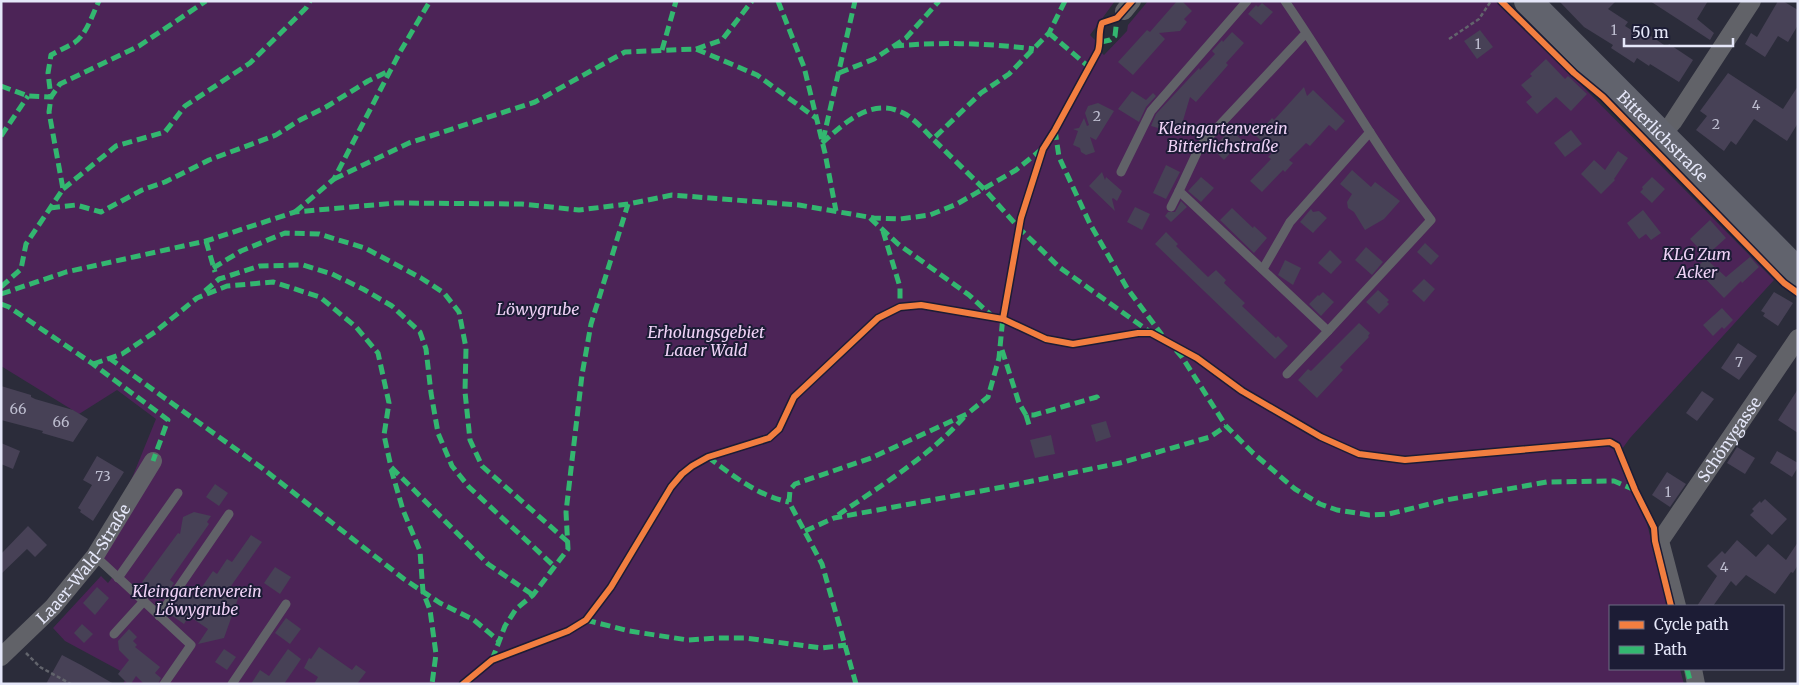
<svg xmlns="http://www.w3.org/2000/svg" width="1799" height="685" font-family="Merriweather,serif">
  <rect width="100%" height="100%" fill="#2b2c3a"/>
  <polygon fill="#4c2457" points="4,1 1115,1 1090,35 1095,40 1095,46 1104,55 1127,31 1128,25 1148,1 1498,1 1774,280 1630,438 1622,449 1636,488 1650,512 1645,515 1667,606 1610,606 1610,669 1680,669 1684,684 123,684 128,675 65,641 53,628 101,576 108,583 117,571 90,549 117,506 132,478 156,419 117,390 79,414 1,366 1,5"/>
  <g fill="#474156">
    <polygon points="1177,1 1182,1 1192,11 1184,19 1187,22 1180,31 1159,33 1165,39 1133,75 1118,62 1147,30 1150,32"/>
    <polygon points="1559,1 1616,1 1608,9 1628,22 1625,26 1644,38 1651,36 1667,47 1669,44 1693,60 1679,82 1650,64 1649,66 1637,58 1634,63 1611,48 1613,45 1584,27"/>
    <polygon points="1650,1 1708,1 1697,19 1714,33 1710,40"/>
    <polygon points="1778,1 1783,1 1798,10 1798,25 1788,42 1778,36 1765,57 1745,44 1751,33 1757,37"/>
    <polygon points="1262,3 1273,12 1261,25 1248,14 1256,5 1258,7"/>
    <polygon points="1480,30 1493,47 1477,59 1464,41"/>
    <polygon points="1232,32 1244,43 1226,63 1228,65 1196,102 1190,97 1179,134 1151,126 1156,114 1199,68 1200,70 1215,54 1212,51 1222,40 1223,42"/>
    <polygon points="1546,59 1565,79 1568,76 1587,94 1571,111 1556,97 1537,114 1526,102 1532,97 1521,85 1532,76 1530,74"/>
    <polygon points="1728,73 1783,109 1798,86 1798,123 1787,141 1754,119 1736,145 1731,141 1724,151 1696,130 1707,116 1700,111"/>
    <polygon points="1304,87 1307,96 1313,90 1345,121 1336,131 1329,125 1310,146 1306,143 1289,160 1293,163 1285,172 1283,170 1262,192 1250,181 1271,159 1268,157 1273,152 1256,136 1272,118 1274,120"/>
    <polygon points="1132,91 1146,100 1153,93 1156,96 1146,107 1139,122 1118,109"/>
    <polygon points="1098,103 1114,111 1096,140 1090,137 1095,152 1086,155 1081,152 1080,148 1073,145 1078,131 1073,129 1079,128 1084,118 1087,126 1089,125 1085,113 1088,106"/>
    <polygon points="1230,129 1242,140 1224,160 1213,149"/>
    <polygon points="1571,130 1582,144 1565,157 1554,143"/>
    <polygon points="1618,151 1628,158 1614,179 1615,180 1601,194 1581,174 1594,160 1605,170"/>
    <polygon points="1166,165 1180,172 1166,199 1153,193"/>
    <polygon points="1352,170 1371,187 1375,182 1400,201 1384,219 1365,230 1354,212 1348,208 1347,202 1352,194 1340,184"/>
    <polygon points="1102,172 1105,180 1106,177 1122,191 1117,201 1113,198 1112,199 1115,211 1089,186"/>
    <polygon points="1201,177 1214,188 1201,202 1188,191"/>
    <polygon points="1652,177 1665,189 1652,203 1640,192 1643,189 1642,187"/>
    <polygon points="1181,201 1187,207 1171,222 1165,216 1168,212 1175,212"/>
    <polygon points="1135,207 1150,214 1142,230 1127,222"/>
    <polygon points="1232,208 1253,228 1254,226 1267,238 1254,253 1220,220"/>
    <polygon points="1311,209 1313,212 1319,211 1327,218 1313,233 1300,222"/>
    <polygon points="1643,210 1661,233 1651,240 1646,234 1639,239 1627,223"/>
    <polygon points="1710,220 1726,238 1706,256 1690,239"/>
    <polygon points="1166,232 1178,244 1176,246 1208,277 1216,270 1226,280 1224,283 1245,303 1242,306 1276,338 1278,336 1288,346 1275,359 1155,244"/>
    <polygon points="1425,243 1439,256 1431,265 1417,252"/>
    <polygon points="1366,247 1383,262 1372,275 1355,260"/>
    <polygon points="1330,250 1342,262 1331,274 1318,263"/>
    <polygon points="1750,257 1759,267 1742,283 1741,281 1724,298 1695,268 1706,259 1726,277"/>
    <polygon points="1285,260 1301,268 1293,285 1278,275"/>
    <polygon points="1424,279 1435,289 1424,302 1412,291"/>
    <polygon points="1378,290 1389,300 1387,302 1389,304 1379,314 1366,302"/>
    <polygon points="1323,292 1334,302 1321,316 1309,304 1318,295 1319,296"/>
    <polygon points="1774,292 1793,303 1778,326 1763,316 1765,313 1761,311"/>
    <polygon points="1722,308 1733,320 1724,329 1722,327 1713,336 1703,325"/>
    <polygon points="1359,323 1370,333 1368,336 1369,337 1340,367 1343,370 1317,398 1298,380 1308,369 1311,371"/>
    <polygon points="1738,343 1757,356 1739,380 1721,368"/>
    <polygon points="1,386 31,395 31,397 35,399 73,410 88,419 73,442 42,433 43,431 1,420"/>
    <polygon points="1798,389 1798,433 1778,420"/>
    <polygon points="1702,391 1714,399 1697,421 1686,413"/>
    <polygon points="1106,421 1111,437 1096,442 1091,425"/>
    <polygon points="1051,435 1055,454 1035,458 1030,440"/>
    <polygon points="1,443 20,451 13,469 1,464"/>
    <polygon points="1737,447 1755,458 1745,474 1727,463"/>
    <polygon points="1777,451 1798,463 1798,467 1792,477 1770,463"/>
    <polygon points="97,456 124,472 93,521 80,512 81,510 78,508 92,485 83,480"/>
    <polygon points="1667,472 1686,484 1670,507 1652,495"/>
    <polygon points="215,484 228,493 219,506 206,497"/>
    <polygon points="1765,499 1787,519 1772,535 1750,515 1754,511 1752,509 1760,501 1761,503"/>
    <polygon points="194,512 211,516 207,522 209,524 170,580 174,583 164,598 142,582 178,533 180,534 183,517"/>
    <polygon points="28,526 47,545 35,557 27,549 1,574 1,554"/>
    <polygon points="251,535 262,542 231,586 240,593 224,638 198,644 208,629 189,616 184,624 168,613 184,590 195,597 213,571 217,574 227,559 232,562"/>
    <polygon points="1737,540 1756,557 1768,544 1786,560 1798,542 1798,565 1793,573 1791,572 1775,594 1746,575 1736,586 1731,581 1713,606 1697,606 1717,576 1707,566 1722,551 1725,554"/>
    <polygon points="275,567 291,577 280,594 264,583"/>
    <polygon points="97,587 109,598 95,615 83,603"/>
    <polygon points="286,618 301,629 290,644 275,633"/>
    <polygon points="82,624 93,634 84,643 74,633"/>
    <polygon points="129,629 137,637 133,641 137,645 135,647 160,667 155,673 161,678 158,684 144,684 136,676 131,684 128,684 118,674 129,660 119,650 118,641"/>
    <polygon points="319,647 352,670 356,665 366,672 357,684 314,684 318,677 304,668 309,658 311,659"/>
    <polygon points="224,649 236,657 227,670 215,662"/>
    <polygon points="288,649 301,659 284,684 251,684 260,670 269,676"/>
    <polygon points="62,655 81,665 114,684 46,684"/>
  </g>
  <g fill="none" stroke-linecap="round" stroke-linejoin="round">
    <g stroke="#62646c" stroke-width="2.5" stroke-dasharray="4 2.5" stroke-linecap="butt">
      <polyline points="1449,39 1479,19 1491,1"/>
      <polyline points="26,653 40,667 71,684"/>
    </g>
    <g stroke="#616268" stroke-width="9">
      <path d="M 1285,1 C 1335,74 1378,151 1431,220 L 1328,331 L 1179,191 L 1200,146 L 1306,33"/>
      <polyline points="1121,172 1151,111 1247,1"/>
      <polyline points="1171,207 1179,191"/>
      <polyline points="1263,269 1290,222 1370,132"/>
      <polyline points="1287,374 1328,331"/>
      <polyline points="95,556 191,645 164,684"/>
      <polyline points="118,578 178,493"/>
      <polyline points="159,616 229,514"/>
      <polyline points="114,634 144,601"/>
      <polyline points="232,684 286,604"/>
    </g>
    <g stroke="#616268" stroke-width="18">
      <polyline points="1124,11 1132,1"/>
      <polyline points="1661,136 1673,122 1752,1"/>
      <path id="s1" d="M 1677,606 L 1660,541 L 1798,338"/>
      <path id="s2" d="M 1,657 L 53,607 L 95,556 L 153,461"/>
      <polyline points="1693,669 1696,684"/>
    </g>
    <path stroke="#61636d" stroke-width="28" id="s3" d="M 1528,1 L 1798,272"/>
    <g stroke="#33b770" stroke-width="5" stroke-dasharray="10 5" stroke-linecap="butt">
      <polyline points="778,1 804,67 825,153 836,211"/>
      <polyline points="1065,1 1049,33 1009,74 981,93 933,139 985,190 1019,228 1059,267 1150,332"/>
      <polyline points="1049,33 1089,67"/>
      <polyline points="1101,42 1110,40 1115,36 1117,18"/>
      <path d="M 894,46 C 941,42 987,43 1034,49"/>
      <polyline points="696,49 722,40 752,1"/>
      <polyline points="662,50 676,1"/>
      <polyline points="839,73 874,59 906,38 939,1"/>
      <path d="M 1,86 L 28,96 L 51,97 L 48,73 L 51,55 C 58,51 65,48 72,44 C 86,37 92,15 99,1"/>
      <polyline points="1055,130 1059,157 1090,224 1127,288 1162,335"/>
      <polyline points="1,136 28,96"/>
      <polyline points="823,140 855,1"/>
      <path d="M 822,143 C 846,122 873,95 907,115 C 916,121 925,131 933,139"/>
      <polyline points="334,179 409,143 535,102 625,52 696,49 757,75 816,118"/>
      <polyline points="63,189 116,146 165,132 185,106 250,63 306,8 310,1"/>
      <polyline points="50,208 76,205 101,212 142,190 165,182 209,160 276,135 300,120 326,107 368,81 391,70"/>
      <polyline points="295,212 334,179 400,52 430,1"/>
      <polyline points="870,218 898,244 969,295 992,316"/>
      <polyline points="883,231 900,287 900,307"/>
      <polyline points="206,241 215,272"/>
      <polyline points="213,268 241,251 285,233 319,234 365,248 421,278 444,293 459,312 466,348 465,392 470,440 482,466 568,542"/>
      <polyline points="1,287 21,269 26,244 63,189 49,112 51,97 60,84 139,46 206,1"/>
      <polyline points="205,291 219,279 260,266 303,265 332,274 363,289 392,306 420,332 426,349 431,393 438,433 452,466 469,487 555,567"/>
      <polyline points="1,294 66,272 206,241 295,212 396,203 522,204 579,210 628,204 672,195 799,205 874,218 900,219 930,215 957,204 1016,170 1042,149"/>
      <polyline points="1,304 9,307 93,364 168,420 153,461"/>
      <polyline points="1002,350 1019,403 1026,415 1034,415 1097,397 1099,402"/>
      <polyline points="1176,350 1182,357 1226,426 1253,453 1295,489 1320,504 1337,510 1369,515 1389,514 1446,500 1547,482 1614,481 1635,490"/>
      <polyline points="109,358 262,468 404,579 440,603 474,620 499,641"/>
      <polyline points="93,364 122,354 155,332 197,298 227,286 273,282 320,297 356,327 378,353 389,403 384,435 391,467 488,564 533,595"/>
      <polyline points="1026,415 1029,425"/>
      <path d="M 708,457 C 732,475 758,496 789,502"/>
      <polyline points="391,469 403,510 420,551 423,592 430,610 436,654 432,684"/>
      <path d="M 838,515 C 879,487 931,455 964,417"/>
      <polyline points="805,531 834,518 1008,486 1120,463 1210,437 1226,426"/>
      <polyline points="586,620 629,631 688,640 717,638 745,638 822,648 846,645"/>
      <polyline points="492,660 505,626 516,609 533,595 568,549 566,512 582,375 591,324 628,204"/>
      <polyline points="1687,669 1691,684"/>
      <polyline points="856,684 822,564 789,502 790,490 795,484 871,458 967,414 988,397 999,358 1003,316"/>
    </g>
    <g stroke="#1c1c35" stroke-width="9">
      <g id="cycleway">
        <polyline points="1501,1 1574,73 1603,97 1784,283 1798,293"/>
        <path d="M 1003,319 L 1021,218 L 1043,149 L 1055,130 L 1098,51 C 1101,41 1098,33 1102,23 L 1117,18 L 1132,1"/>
        <polyline points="463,684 492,660 568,631 586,620 611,587 671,487 682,474 692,466 708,457 769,438 779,429 794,397 878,318 900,307 921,305 1003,319 1046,339 1073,344 1138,333 1151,333 1197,358 1242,391 1321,437 1359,454 1405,460 1610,442 1617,446 1635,490 1654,528 1655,541 1671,606"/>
      </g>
    </g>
    <use href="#cycleway" stroke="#f27e40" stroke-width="6"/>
  </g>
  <g text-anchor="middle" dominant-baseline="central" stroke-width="4" stroke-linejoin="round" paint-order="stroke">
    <g font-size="14" fill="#bebed0">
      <text x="1614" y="30">1</text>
      <text x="1478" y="44">1</text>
      <text x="1756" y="105">4</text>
      <text x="1097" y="116">2</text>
      <text x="1716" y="124">2</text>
      <text x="1739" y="362">7</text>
      <text x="18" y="409">66</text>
      <text x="61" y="422">66</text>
      <text x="103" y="476">73</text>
      <text x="1668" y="492">1</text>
      <text x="1724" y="567">4</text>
    </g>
    <g font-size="16" font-style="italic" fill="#efd2f6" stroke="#1c1c35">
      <text x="1223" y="128">Kleingartenverein<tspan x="1223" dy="18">Bitterlichstraße</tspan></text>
      <text x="1697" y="254">KLG Zum<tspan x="1697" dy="18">Acker</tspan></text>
      <text x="538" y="309">Löwygrube</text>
      <text x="706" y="332">Erholungsgebiet<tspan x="706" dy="18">Laaer Wald</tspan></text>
      <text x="197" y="591">Kleingartenverein<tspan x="197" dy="18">Löwygrube</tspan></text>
    </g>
    <g font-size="16" fill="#e5e7f9" stroke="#1c1c35">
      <text stroke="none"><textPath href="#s3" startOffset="191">Bitterlichstraße</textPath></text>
      <text stroke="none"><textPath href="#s1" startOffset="190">Schönygasse</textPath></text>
      <text stroke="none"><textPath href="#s2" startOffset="125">Laaer-Wald-Straße</textPath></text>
    </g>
  </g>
  <rect width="1799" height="685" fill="none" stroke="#e5e7f9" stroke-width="5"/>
  <rect x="1609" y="605" width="175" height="65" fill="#1c1c35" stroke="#6c6d83"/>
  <rect x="1619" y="621" width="25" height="8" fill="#f27e40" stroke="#6c6d83"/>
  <text x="1654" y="630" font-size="15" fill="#e5e7f9">Cycle path</text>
  <rect x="1619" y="646" width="25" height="8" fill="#33b770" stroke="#6c6d83"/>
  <text x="1654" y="655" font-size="15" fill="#e5e7f9">Path</text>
  <path d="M1624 38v8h109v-8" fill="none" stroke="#e5e7f9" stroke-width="2.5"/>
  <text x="1632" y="38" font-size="15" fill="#e5e7f9" stroke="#1c1c35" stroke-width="4" paint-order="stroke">50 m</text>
</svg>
